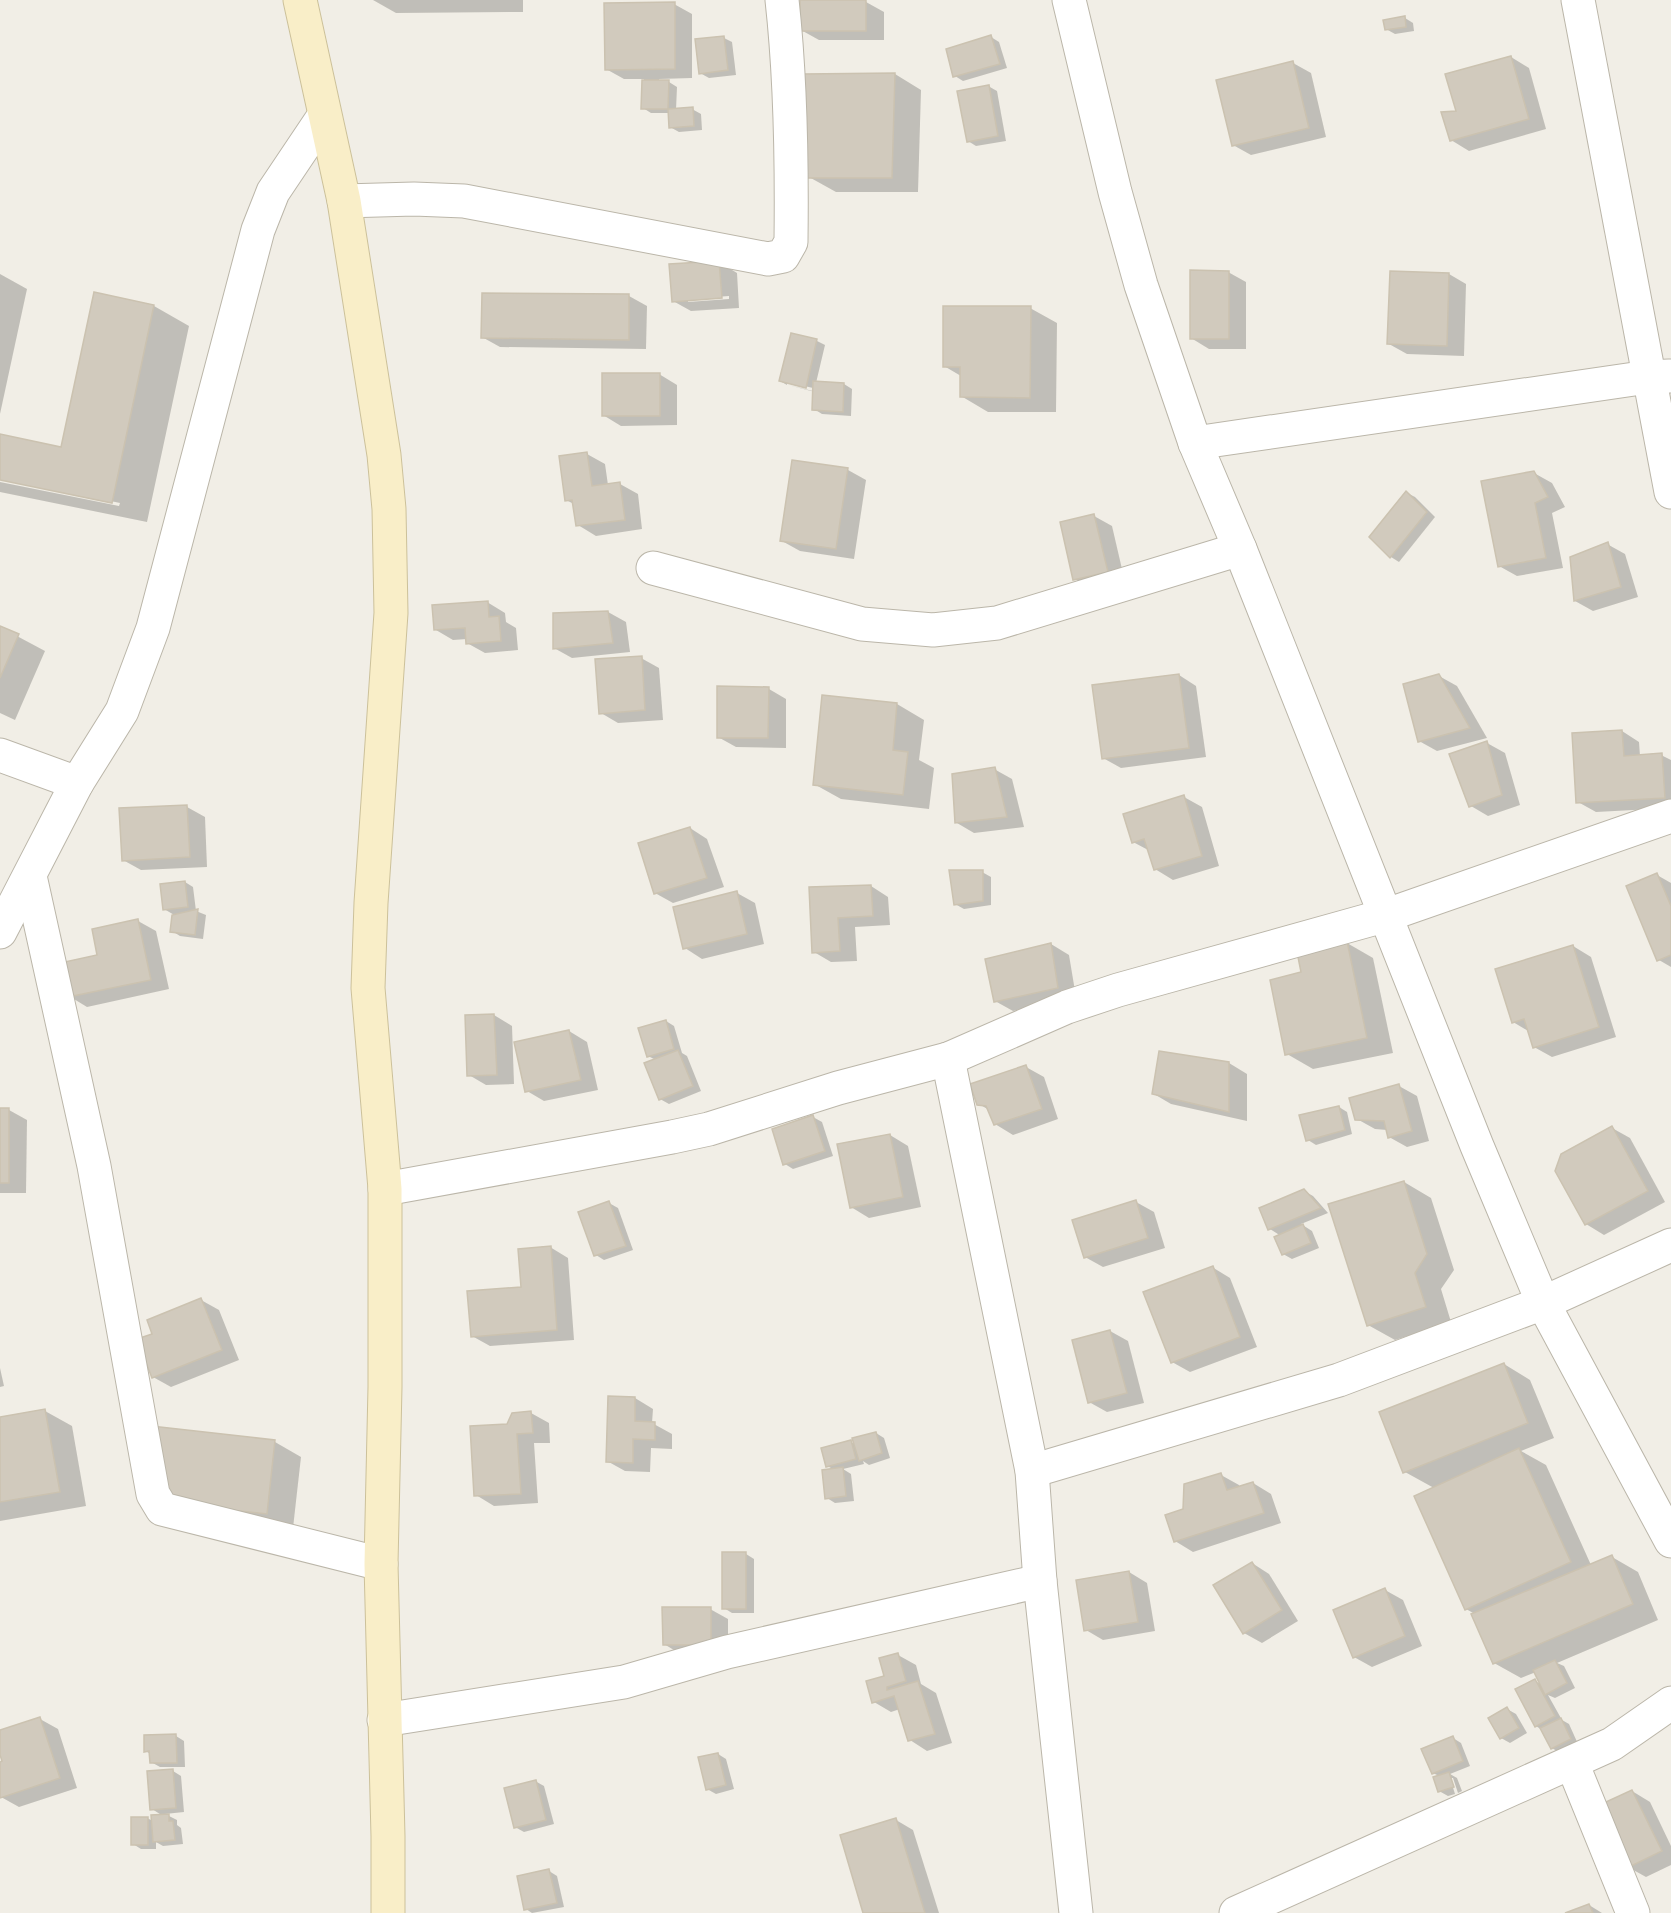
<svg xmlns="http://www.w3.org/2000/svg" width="1671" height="1913" font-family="'Varela Round',sans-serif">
  <rect width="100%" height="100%" fill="#f1eee6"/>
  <g fill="#0003" fill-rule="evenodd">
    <polygon points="373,0 523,0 523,12 396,13"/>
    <polygon points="866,2 884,12 884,40 819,40 801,30"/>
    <polygon points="674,4 692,14 692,78 659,79 659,81 669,82 677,87 676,110 692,109 701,114 702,130 679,132 670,127 669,113 651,113 643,108 644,79 624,79 606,69"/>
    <polygon points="1405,18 1413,23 1414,31 1395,34 1386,29"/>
    <polygon points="991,37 999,42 1007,68 963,81 955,76"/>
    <polygon points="724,38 732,42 736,75 709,78 700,73"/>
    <polygon points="1511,57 1529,68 1546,129 1469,151 1451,140 1458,113"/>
    <polygon points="1293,63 1311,73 1326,137 1251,155 1233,145"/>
    <polygon points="895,74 921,90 918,192 836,192 809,177"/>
    <polygon points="988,86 997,91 1006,141 976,146 968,141"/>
    <path d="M 719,262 L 737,273 L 739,308 L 691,311 L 673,301 ZM 729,296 L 729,299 L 688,302 L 688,299 Z"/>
    <polygon points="1228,272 1246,282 1246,349 1209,349 1191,338"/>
    <polygon points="0,274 27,289 0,414"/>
    <polygon points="1449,274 1466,284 1464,356 1407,354 1389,344"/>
    <polygon points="95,294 154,306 189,326 147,522 0,492 0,482 119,506 120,503 0,478 0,435 63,448"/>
    <polygon points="629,296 647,306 646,349 500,347 482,337"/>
    <polygon points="1030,308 1057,323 1056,412 988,412 961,396 961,376 944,366"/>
    <polygon points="817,341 825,345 816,383 844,384 852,389 851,416 822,414 814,409 815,392 788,385 813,391 813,388 787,382 787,385 780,381"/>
    <polygon points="659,374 677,385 677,425 621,426 603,415"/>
    <polygon points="587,454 605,464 608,485 620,484 638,494 642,529 596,536 578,525 574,504 566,500"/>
    <polygon points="794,462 848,470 866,480 854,559 800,551 782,541"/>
    <polygon points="1534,473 1552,483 1565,507 1552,513 1563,568 1517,576 1499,566"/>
    <polygon points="1407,493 1415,497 1435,517 1399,562 1391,557 1371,537"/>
    <polygon points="1094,516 1112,526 1125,582 1092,590 1075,579"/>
    <polygon points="1607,544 1625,554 1638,597 1593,611 1575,601"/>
    <polygon points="487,602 505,613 506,622 516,628 518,650 485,653 467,643 467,639 453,640 436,630"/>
    <polygon points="608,612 626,622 630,652 572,658 554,648"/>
    <polygon points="0,627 45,651 15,720 0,713"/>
    <polygon points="641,658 659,668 663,720 618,723 601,713"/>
    <polygon points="1179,675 1196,686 1206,757 1121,768 1103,758"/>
    <polygon points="1439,676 1457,686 1487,738 1437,751 1419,741"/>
    <polygon points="769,689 786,699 786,748 736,747 718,737"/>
    <polygon points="824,697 897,704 924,720 919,760 934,768 929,809 841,799 814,784"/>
    <polygon points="1622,731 1639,742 1640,756 1661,755 1671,760 1671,808 1596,812 1578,802"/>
    <polygon points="1487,743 1505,753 1520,805 1488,816 1471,806"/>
    <polygon points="994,769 1012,779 1024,827 974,833 957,823"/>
    <polygon points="1184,797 1202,807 1219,866 1173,880 1155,869 1150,851 1133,842"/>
    <polygon points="187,807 205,817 207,867 141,870 123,860"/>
    <polygon points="690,828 707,839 724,887 673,903 655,893"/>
    <polygon points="982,872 991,877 991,905 964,909 955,904"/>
    <polygon points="1657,875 1671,883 1671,967 1659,960"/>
    <polygon points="185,882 193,887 196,911 206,915 203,939 180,936 172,931 176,916 164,909"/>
    <polygon points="871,886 888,897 890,925 855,927 857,961 831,962 814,952 810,889"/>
    <polygon points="737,893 755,903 764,944 702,959 685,948"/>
    <polygon points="138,921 156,931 169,989 87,1007 69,996 99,956"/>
    <polygon points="1347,943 1373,958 1393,1053 1313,1069 1287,1054 1303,974"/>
    <polygon points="1051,944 1069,955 1076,997 1013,1011 995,1001"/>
    <polygon points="1573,946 1591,957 1616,1037 1552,1057 1534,1047 1530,1032 1513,1022"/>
    <polygon points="494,1015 512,1026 514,1084 486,1085 469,1075"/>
    <polygon points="666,1021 674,1026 682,1053 687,1056 701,1091 669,1104 660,1099 656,1060 648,1056"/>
    <polygon points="569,1031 587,1042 598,1090 544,1101 527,1091"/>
    <polygon points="1229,1063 1247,1074 1247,1121 1171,1104 1154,1094"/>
    <polygon points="1026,1067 1044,1077 1058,1119 1013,1135 995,1124 989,1110 979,1104"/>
    <polygon points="1399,1086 1417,1096 1429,1141 1407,1147 1389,1137 1387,1130 1375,1129 1357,1119"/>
    <polygon points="1339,1107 1347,1112 1352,1134 1316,1145 1308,1140"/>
    <polygon points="0,1110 9,1110 27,1120 26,1193 0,1193"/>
    <polygon points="813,1117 822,1122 833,1156 793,1169 785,1164"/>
    <polygon points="1612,1128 1630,1138 1665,1202 1604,1235 1586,1224 1557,1171"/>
    <polygon points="890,1135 908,1146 921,1207 869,1218 851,1207"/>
    <polygon points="1404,1182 1431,1198 1454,1270 1441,1289 1451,1322 1395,1340 1368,1325"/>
    <polygon points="1304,1191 1313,1196 1328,1213 1301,1224 1312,1231 1319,1248 1292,1259 1283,1254 1281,1236 1270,1229"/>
    <polygon points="1136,1202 1154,1212 1165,1248 1103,1267 1085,1257"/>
    <polygon points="609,1203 618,1208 633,1250 604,1260 596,1255"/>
    <polygon points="550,1247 568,1258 574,1340 490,1346 472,1336 523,1289"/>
    <polygon points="1212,1267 1230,1278 1257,1347 1190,1372 1172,1362"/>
    <polygon points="201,1300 219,1310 239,1360 171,1387 153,1377 154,1334"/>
    <polygon points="1110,1331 1128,1341 1144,1403 1107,1412 1089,1402"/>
    <polygon points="1504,1364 1530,1380 1554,1438 1521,1451 1546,1465 1591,1565 1612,1557 1638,1572 1658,1620 1557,1663 1564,1666 1575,1688 1555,1698 1548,1695 1562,1720 1569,1724 1578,1744 1560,1753 1552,1748 1542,1730 1536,1726 1535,1681 1542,1685 1536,1672 1521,1678 1494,1663 1475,1614 1466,1609 1434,1488 1405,1472"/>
    <polygon points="0,1368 4,1386 0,1387"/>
    <polygon points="635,1398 653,1409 652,1423 672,1434 672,1449 651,1448 650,1472 625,1471 607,1461"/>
    <polygon points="45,1411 72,1426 86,1506 0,1521 0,1419"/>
    <polygon points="531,1413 549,1423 550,1443 534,1443 538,1503 494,1506 476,1495 508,1425"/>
    <polygon points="876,1433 884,1438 890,1458 869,1465 863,1461 864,1464 843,1469 851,1474 854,1501 835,1503 827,1498 835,1470 827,1466 851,1442 856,1445"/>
    <polygon points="275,1442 301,1457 293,1528 192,1517"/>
    <polygon points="1221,1475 1239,1485 1240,1488 1253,1483 1271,1494 1281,1523 1193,1552 1175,1541 1185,1510"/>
    <polygon points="746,1554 754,1559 754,1613 732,1613 724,1608"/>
    <polygon points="1252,1563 1269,1574 1298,1621 1262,1643 1244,1633"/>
    <polygon points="1129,1572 1147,1583 1155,1631 1103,1640 1086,1630"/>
    <polygon points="1385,1590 1403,1600 1422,1646 1372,1667 1354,1657"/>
    <polygon points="710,1609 728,1619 728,1654 682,1655 664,1644"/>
    <polygon points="898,1655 916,1665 921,1684 936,1693 952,1743 927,1751 910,1740 900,1709 891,1712 874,1702"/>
    <polygon points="1507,1709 1516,1714 1527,1733 1510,1743 1501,1738"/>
    <polygon points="40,1719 58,1729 77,1788 19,1807 1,1797 0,1792 0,1763 4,1762 0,1750 0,1732"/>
    <polygon points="176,1736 184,1741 185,1767 160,1767 151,1762 151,1754 145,1751"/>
    <polygon points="1453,1738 1461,1743 1470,1766 1450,1774 1457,1778 1462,1791 1458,1793 1453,1778 1450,1778 1455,1794 1448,1796 1439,1791 1439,1776 1433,1773"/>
    <polygon points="718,1754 726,1759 734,1789 716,1794 707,1789"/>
    <polygon points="173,1771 181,1776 184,1812 165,1814 177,1820 177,1825 181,1828 183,1844 163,1846 156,1842 156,1849 141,1849 133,1844 147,1818 153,1821 163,1816 152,1809"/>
    <polygon points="535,1781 544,1786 554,1824 524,1832 515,1827"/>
    <polygon points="1632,1791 1650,1802 1671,1846 1671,1865 1646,1877 1628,1867"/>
    <polygon points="896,1820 913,1830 939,1913 865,1913"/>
    <polygon points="549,1871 557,1876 564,1907 532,1913 526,1909"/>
    <polygon points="1589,1905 1602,1913 1569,1913"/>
  </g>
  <g fill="#d1cabd" stroke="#cbc2b0" stroke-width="1.5">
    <rect x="800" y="0" width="66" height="31"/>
    <polygon points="675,2 675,69 605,70 604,3"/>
    <polygon points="1405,16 1406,27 1385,30 1383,20"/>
    <polygon points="991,35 1000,64 953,77 946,49"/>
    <polygon points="724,36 728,70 699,74 695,39"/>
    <polygon points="1511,56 1529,119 1450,141 1441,112 1456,111 1445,74"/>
    <polygon points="1293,61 1309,128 1232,146 1216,80"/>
    <polygon points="895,73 892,178 807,178 803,74"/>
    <polygon points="642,80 669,80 668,109 641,109"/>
    <polygon points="989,85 998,136 967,142 957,91"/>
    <polygon points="693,107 694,126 669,128 668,109"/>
    <polygon points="719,261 722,298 672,302 669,264"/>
    <polygon points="1190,270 1229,271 1229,339 1190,339"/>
    <polygon points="1390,271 1449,273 1447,346 1387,344"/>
    <polygon points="94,292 154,305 112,503 0,480 0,434 61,447"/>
    <polygon points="482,293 629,294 629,340 481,338"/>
    <polygon points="943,306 1031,306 1030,398 960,397 960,367 943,367"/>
    <polygon points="791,333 817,339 806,388 779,381"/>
    <rect x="602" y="373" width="58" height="43"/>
    <polygon points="813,381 844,383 843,412 812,410"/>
    <polygon points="587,452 592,486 620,482 625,520 576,526 572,500 565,501 559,456"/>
    <polygon points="792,460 848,468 836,549 780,541"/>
    <polygon points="1534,471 1548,497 1535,503 1546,558 1498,567 1481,481"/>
    <polygon points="1406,491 1427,512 1390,558 1369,537"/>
    <polygon points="1094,514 1108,572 1073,580 1060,522"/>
    <polygon points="1608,542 1621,587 1574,601 1570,557"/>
    <polygon points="488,601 489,617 499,616 501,641 466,644 465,628 434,630 432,605"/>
    <polygon points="608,611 613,643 553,649 553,613"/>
    <polygon points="0,626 19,634 0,678"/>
    <polygon points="642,656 645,710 599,714 595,659"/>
    <polygon points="1179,674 1189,748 1102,759 1092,685"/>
    <polygon points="1439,674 1470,728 1418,742 1403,684"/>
    <polygon points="717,686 769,687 768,738 717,738"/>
    <polygon points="822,695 897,703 893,750 908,752 903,795 813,785"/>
    <polygon points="1622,730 1624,756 1662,753 1665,798 1576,803 1572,733"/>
    <polygon points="1487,741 1502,795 1469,807 1449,754"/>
    <polygon points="995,767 1007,817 955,823 952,774"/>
    <polygon points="1184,795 1202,856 1154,870 1144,839 1132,843 1123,814"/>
    <polygon points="187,805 190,857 122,861 119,808"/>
    <polygon points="690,827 707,878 654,894 638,843"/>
    <polygon points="949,870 983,870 983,901 954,905"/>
    <polygon points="1657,873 1671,906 1671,955 1657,961 1626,886"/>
    <polygon points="185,881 188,907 163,910 160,884"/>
    <polygon points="871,885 873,916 838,918 840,951 812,953 809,887"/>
    <polygon points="737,891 747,934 683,949 673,907"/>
    <polygon points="198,909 195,935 170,932 172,915"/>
    <polygon points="138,919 151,980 68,997 60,963 97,955 92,929"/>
    <polygon points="1347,941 1367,1038 1285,1055 1270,980 1301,972 1297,952"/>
    <polygon points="1051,943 1058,988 994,1002 985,959"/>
    <polygon points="1573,945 1599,1027 1533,1048 1524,1019 1512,1023 1495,969"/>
    <polygon points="494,1014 497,1075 467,1076 465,1015"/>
    <polygon points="666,1020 674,1049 647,1057 638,1028"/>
    <polygon points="569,1030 581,1080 525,1092 514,1042"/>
    <polygon points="678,1050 693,1086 659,1100 644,1063"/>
    <polygon points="1159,1051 1229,1062 1229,1112 1152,1094"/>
    <polygon points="1026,1065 1042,1109 994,1125 986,1106 977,1105 970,1084"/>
    <polygon points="1399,1084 1412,1131 1388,1138 1384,1121 1355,1120 1349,1098"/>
    <polygon points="1339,1106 1345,1130 1306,1141 1299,1115"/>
    <rect x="0" y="1108" width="9" height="75"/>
    <polygon points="813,1115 825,1151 783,1165 772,1129"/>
    <polygon points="1612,1126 1648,1191 1585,1225 1555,1171 1561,1154"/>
    <polygon points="890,1134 903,1197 850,1208 837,1144"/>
    <polygon points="1404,1181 1427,1254 1415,1273 1426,1307 1367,1326 1328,1204"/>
    <polygon points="1304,1189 1321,1208 1268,1230 1259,1208"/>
    <polygon points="1136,1200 1148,1238 1084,1258 1072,1220"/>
    <polygon points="609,1201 626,1246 594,1256 578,1212"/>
    <polygon points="1303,1224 1311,1243 1282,1255 1274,1237"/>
    <polygon points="551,1246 557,1330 471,1337 467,1291 521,1287 518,1249"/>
    <polygon points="1213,1266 1240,1337 1171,1363 1143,1292"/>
    <polygon points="201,1298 222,1350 152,1378 137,1339 152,1334 147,1320"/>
    <polygon points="1110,1330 1127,1393 1088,1403 1072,1340"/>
    <polygon points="1504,1363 1528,1423 1403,1473 1379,1412"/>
    <polygon points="608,1396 635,1397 635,1421 655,1422 655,1440 633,1439 633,1463 606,1462"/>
    <polygon points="45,1409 60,1492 0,1502 0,1417"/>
    <polygon points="531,1411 533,1433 517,1434 521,1494 474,1496 470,1426 507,1424 512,1413"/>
    <polygon points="151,1426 275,1440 267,1514 164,1503"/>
    <polygon points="876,1432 882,1453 859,1461 852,1438"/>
    <polygon points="851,1440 856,1459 826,1467 821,1448"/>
    <polygon points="1519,1448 1571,1562 1465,1610 1414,1496"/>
    <polygon points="843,1467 846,1496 825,1499 822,1470"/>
    <polygon points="1221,1473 1227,1490 1253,1482 1264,1513 1174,1542 1165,1515 1183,1509 1184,1484"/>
    <rect x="722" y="1552" width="24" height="57"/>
    <polygon points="1612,1555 1633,1604 1493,1664 1471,1614"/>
    <polygon points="1252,1562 1282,1610 1243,1634 1213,1585"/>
    <polygon points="1129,1571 1138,1622 1084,1631 1076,1580"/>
    <polygon points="1385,1588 1405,1636 1353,1658 1333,1610"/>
    <polygon points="662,1607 711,1607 711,1645 663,1645"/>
    <polygon points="898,1653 906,1681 887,1687 887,1690 918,1681 935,1734 908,1741 894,1696 872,1703 866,1681 884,1676 879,1658"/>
    <polygon points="1555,1660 1567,1683 1545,1695 1533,1670"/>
    <polygon points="1535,1679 1555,1716 1535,1727 1515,1689"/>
    <polygon points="1507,1707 1519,1728 1500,1739 1488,1718"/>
    <polygon points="40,1717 60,1778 0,1798 0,1762 2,1761 0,1755 0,1730"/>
    <polygon points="1561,1718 1571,1739 1551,1749 1540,1728"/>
    <polygon points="176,1734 177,1763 150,1763 149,1751 144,1752 144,1735"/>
    <polygon points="1453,1736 1463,1761 1432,1774 1421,1749"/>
    <polygon points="718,1753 726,1785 706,1790 698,1757"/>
    <polygon points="173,1769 176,1808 150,1810 147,1771"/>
    <polygon points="1449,1772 1454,1787 1438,1792 1433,1777"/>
    <polygon points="536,1780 546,1820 514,1828 504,1788"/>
    <polygon points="1632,1790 1662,1851 1627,1868 1597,1806"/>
    <polygon points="169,1814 169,1821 173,1821 175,1840 153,1842 151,1815"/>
    <rect x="131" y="1817" width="17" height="28"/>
    <polygon points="896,1818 925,1913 863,1913 840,1835"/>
    <polygon points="549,1869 557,1903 524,1910 517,1876"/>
    <polygon points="1589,1904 1593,1913 1565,1913"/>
  </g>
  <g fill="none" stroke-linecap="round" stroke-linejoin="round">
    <g stroke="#bbb6a9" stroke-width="35">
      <g id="minor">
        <polyline points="1069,0 1115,192 1141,285 1195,443 1240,549 1477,1146 1543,1303 1671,1541"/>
        <polyline points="1578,0 1671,492"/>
        <path d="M 344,201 L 414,199 L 464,201 L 768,259 L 783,256 L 791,242 C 792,161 791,81 782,0"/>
        <polyline points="1195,443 1648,377 1669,376"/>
        <polyline points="653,568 862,624 933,630 997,623 1240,549"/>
        <polyline points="0,755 77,783"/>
        <polyline points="30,876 94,1166 153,1494 162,1509 381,1564"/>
        <polyline points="0,932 77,783 122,711 153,628 258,230 273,192 324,116"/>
        <polyline points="948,1059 1032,1471 1040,1581 1076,1913"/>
        <polyline points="385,1189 672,1137 709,1129 838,1088 948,1059 1067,1007 1118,990 1387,915 1671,816"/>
        <polyline points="1032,1471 1339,1380 1543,1303 1671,1245"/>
        <polyline points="384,1720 624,1682 727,1652 1040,1581"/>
        <polyline points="1572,1763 1633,1913"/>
        <polyline points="1236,1913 1612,1744 1671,1703"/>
      </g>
    </g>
    <g stroke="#ccc19a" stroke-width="35">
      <polyline id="secondary" points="300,0 344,201 384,455 389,509 391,613 371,903 368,988 385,1189 385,1387 381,1564 388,1836 388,1913"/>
    </g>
    <use href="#minor" stroke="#fff" stroke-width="33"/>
    <use href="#secondary" stroke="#f9eec8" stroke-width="33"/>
  </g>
</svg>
